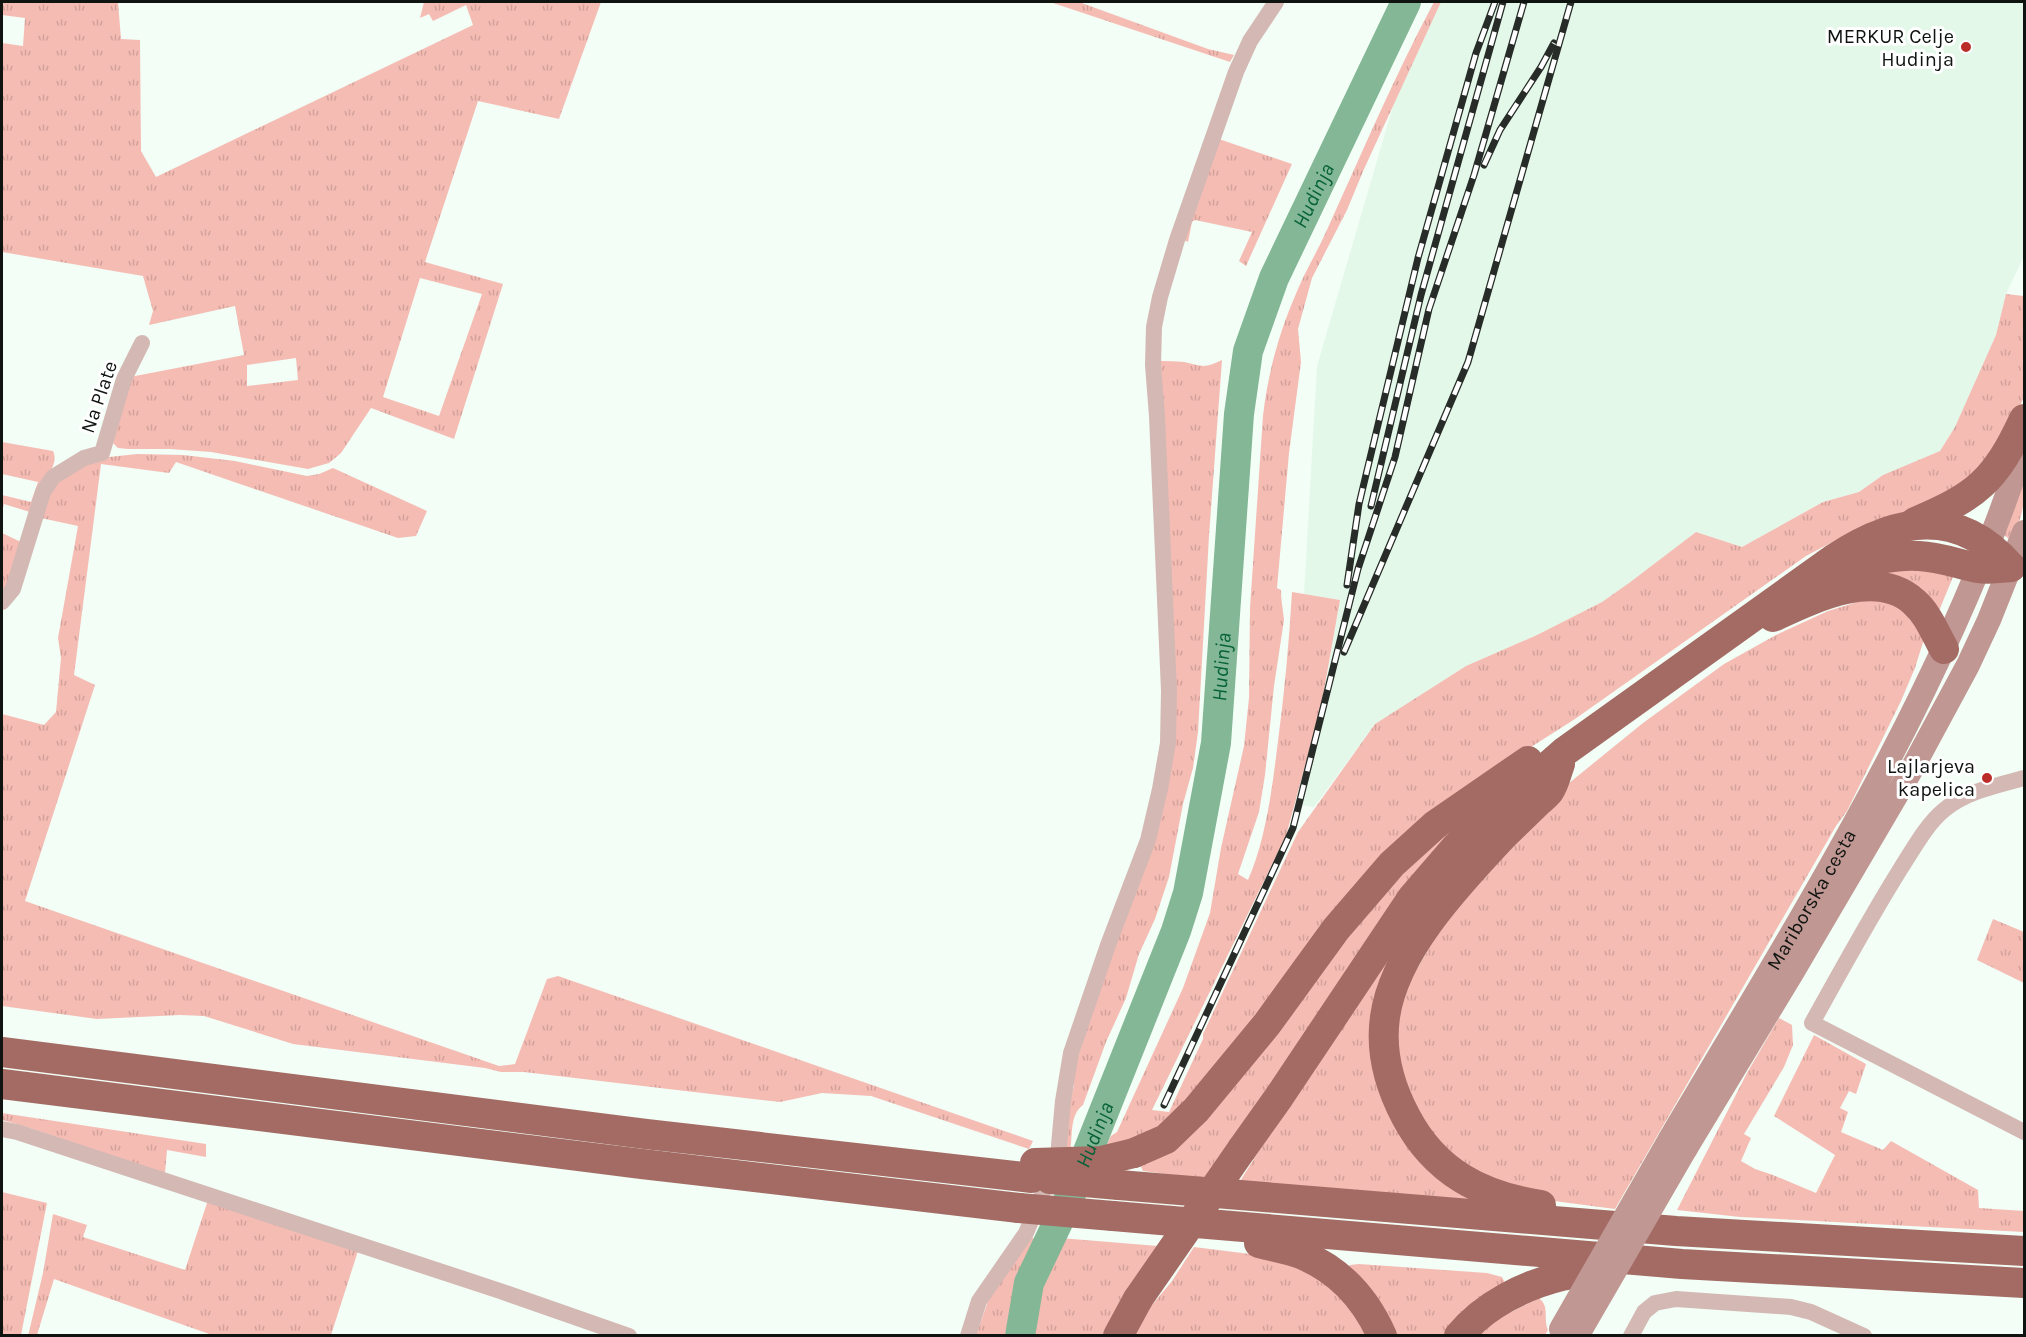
<svg xmlns="http://www.w3.org/2000/svg" width="2026" height="1337" font-family="Karla,sans-serif">
  <defs>
    <pattern id="grass-tufts" width="24" height="20" patternUnits="userSpaceOnUse" patternTransform="scale(1.5)"><rect width="24" height="20" fill="#f5bcb4"/><path d="M3 7l-1-3M5 7V3M7 7l1-3M15 17l-1-3M17 17v-4M19 17l1-3" fill="none" stroke="#d1a19a"/></pattern>
  </defs>
  <rect width="100%" height="100%" fill="#f2fef6"/>
  <polygon fill="#e4f8ea" points="1441,2 2024,2 2024,256 2006,294 1996,335 1979,376 1955,427 1940,451 1883,475 1859,492 1823,502 1742,547 1696,532 1629,583 1602,602 1537,635 1466,666 1375,724 1314,807 1295,804 1325,687 1340,600 1304,594 1317,366 1395,99"/>
  <g fill="url(#grass-tufts)" fill-rule="evenodd">
    <path d="M 2,2 L 118,2 L 121,39 L 140,40 L 141,151 L 156,177 L 473,25 L 466,5 L 433,21 L 429,14 L 420,18 L 424,2 L 601,2 L 559,119 L 478,101 L 425,262 L 503,284 L 454,439 L 371,408 L 341,453 L 329,463 L 308,469 L 211,452 L 170,449 L 128,449 L 118,448 L 113,443 L 130,377 L 244,355 L 235,306 L 149,325 L 153,311 L 143,276 L 2,252 L 2,43 L 23,46 L 25,18 L 2,15 ZM 420,278 L 482,294 L 439,416 L 383,397 ZM 296,358 L 298,380 L 247,386 L 247,365 Z"/>
    <polygon points="1050,2 1079,2 1208,49 1234,55 1230,62"/>
    <path d="M 1434,2 L 1441,2 L 1364,169 L 1347,210 L 1312,278 L 1298,329 L 1301,362 L 1289,453 L 1277,588 L 1281,590 C 1281,601 1283,609 1284,620 L 1274,686 L 1265,775 L 1259,812 L 1238,874 L 1248,880 C 1265,842 1272,790 1277,749 C 1284,697 1289,644 1292,592 L 1340,600 L 1321,707 L 1286,836 L 1152,1110 L 1169,1112 L 1203,1039 L 1203,1034 L 1298,832 L 1375,724 L 1466,666 L 1537,635 L 1602,602 L 1629,583 L 1696,532 L 1742,547 L 1823,502 L 1859,492 L 1883,475 L 1940,451 L 1955,427 L 1996,335 L 2006,294 L 2024,296 L 2024,397 L 2006,437 L 1949,500 L 1855,530 L 1806,556 L 1575,719 L 1487,775 L 1166,1128 L 1105,1148 L 1111,1136 L 1117,1132 L 1183,988 L 1210,913 L 1221,848 L 1244,746 L 1249,698 L 1250,608 L 1263,416 C 1268,371 1280,330 1298,289 C 1306,270 1317,252 1326,232 C 1361,155 1394,77 1434,2 Z"/>
    <polygon points="1216,138 1292,164 1246,266 1239,261 1252,232 1195,220 1192,222 1188,242 1182,239"/>
    <path d="M 1222,360 L 1209,536 L 1198,732 L 1193,768 L 1183,804 L 1169,877 L 1155,919 L 1139,954 L 1126,998 L 1106,1042 L 1083,1105 C 1069,1115 1073,1137 1070,1153 L 1062,1152 L 1069,1104 L 1074,1086 L 1073,1072 L 1165,787 L 1159,361 C 1167,361 1176,361 1184,362 C 1203,366 1203,369 1222,360 Z"/>
    <path d="M 2,442 L 53,451 C 59,464 47,474 42,485 C 37,493 36,504 33,513 L 4,504 L 2,512 L 2,495 L 31,502 L 38,482 L 2,474 Z"/>
    <polygon points="137,454 183,455 235,461 307,476 319,474 333,468 427,511 416,536 398,538 176,462 169,473 101,464 74,675 95,685 25,901 499,1066 515,1064 547,979 558,976 1033,1141 1029,1149 871,1096 822,1093 780,1102 524,1072 501,1072 485,1068 293,1044 204,1016 180,1015 97,1019 2,1006 2,714 44,725 56,712 61,658 58,638 78,526 41,518 56,479 100,458"/>
    <path d="M 2024,481 C 2024,505 2024,518 2009,539 L 2004,535 Z"/>
    <polygon points="2,533 23,543 2,596"/>
    <polygon points="1917,567 1953,577 1936,618 1878,581 1888,569"/>
    <polygon points="1864,600 1898,603 1924,639 1915,668 1901,701 1847,811 1836,826 1615,1209 1554,1201 1464,1171 1420,1124 1393,1042 1402,995 1444,922 1558,792 1643,723 1724,664 1776,635 1828,611"/>
    <polygon points="1449,835 1205,1179 1143,1171 1141,1167 1144,1163 1341,941 1438,836"/>
    <polygon points="1993,919 2024,932 2024,983 1977,960"/>
    <polygon points="1391,953 1377,1043 1469,1199 1464,1200 1239,1183 1260,1149"/>
    <polygon points="1779,1018 1792,1025 1793,1045 1784,1067 1744,1134 1751,1138 1741,1161 1755,1169 1773,1175 1816,1193 1835,1155 1774,1116 1814,1035 1866,1064 1856,1094 1849,1091 1840,1108 1848,1112 1841,1132 1883,1150 1891,1141 1978,1190 1979,1208 2024,1211 2024,1232 1740,1217 1677,1210 1747,1073"/>
    <path d="M 2,1113 L 206,1144 L 206,1157 L 167,1150 L 165,1173 C 109,1161 57,1134 2,1120 Z"/>
    <polygon points="2,1192 47,1203 21,1335 2,1335"/>
    <polygon points="208,1200 358,1251 331,1335 212,1335 54,1279 37,1335 28,1336 43,1273 53,1214 87,1225 83,1237 185,1270"/>
    <polygon points="1028,1237 1038,1239 1015,1295 1005,1335 976,1336 988,1301"/>
    <polygon points="1060,1238 1158,1246 1108,1335 1029,1336 1037,1287"/>
    <polygon points="1194,1247 1258,1255 1324,1276 1371,1336 1133,1336 1143,1316 1172,1281"/>
    <polygon points="1359,1264 1487,1273 1502,1277 1505,1283 1450,1335 1390,1335 1346,1268 1350,1265"/>
    <path d="M 1539,1298 C 1550,1307 1543,1318 1548,1330 L 1545,1335 L 1477,1336 L 1493,1321 Z"/>
  </g>
  <g fill="none" stroke-linecap="round" stroke-linejoin="round">
    <path stroke="#83b795" stroke-width="30" id="s1" d="M 1020,1336 L 1029,1283 L 1069,1199 L 1176,931 L 1188,893 L 1216,743 L 1239,414 L 1248,351 L 1274,278 L 1406,2"/>
    <g stroke="#d4b8b4" stroke-width="16">
      <polyline points="2,602 13,589 43,492 53,477 84,458 102,453 124,379 142,343"/>
      <path d="M 2024,778 C 1998,785 1965,792 1944,810 C 1926,825 1914,848 1901,868 C 1869,919 1841,971 1812,1023 L 2024,1132"/>
      <polyline points="2,1129 17,1132 500,1291 629,1336"/>
      <polyline points="968,1336 979,1301 1026,1233 1058,1156 1063,1101 1071,1053 1108,945 1148,840 1160,789 1168,743 1169,691 1157,416 1153,365 1154,327 1160,297 1177,240 1236,72 1250,41 1276,2"/>
      <polyline points="1631,1336 1644,1312 1655,1303 1676,1299 1791,1307 1811,1312 1864,1336"/>
    </g>
    <g stroke="#c09792" stroke-width="24">
      <path id="s2" d="M 1670,1139 C 1801,917 1945,692 2024,445"/>
      <polyline points="1686,1148 1792,973 1913,767 1968,665 1989,620 2024,532"/>
    </g>
    <g stroke="#a36b64" stroke-width="30">
      <path d="M 1915,522 C 1977,496 1995,481 2024,419"/>
      <path d="M 1827,572 C 1857,565 1888,554 1919,556 C 1940,557 1958,564 1978,568 C 1989,570 2000,568 2011,567"/>
      <path d="M 1773,617 C 1812,599 1876,567 1914,602 C 1928,614 1935,633 1944,649"/>
      <polyline points="2,1052 646,1134 1032,1178"/>
      <polyline points="2,1084 642,1164 1019,1208"/>
      <path d="M 1242,1149 L 1279,1097 L 1412,898 L 1456,847 L 1564,752 L 1835,558 C 1896,518 1958,506 2011,567"/>
      <polyline points="1134,1153 1166,1139 1196,1110 1267,1024 1336,929 1392,864 1435,825 1528,761"/>
      <polyline points="1119,1185 1676,1231 2024,1251"/>
      <path d="M 1541,1205 C 1481,1196 1435,1172 1406,1117 C 1390,1087 1380,1052 1385,1017 C 1394,951 1458,884 1502,837 C 1514,825 1526,814 1538,802 C 1542,798 1548,794 1550,790 C 1555,782 1557,772 1560,764"/>
      <polyline points="1113,1216 1682,1264 2024,1283"/>
      <path d="M 1259,1243 C 1273,1247 1290,1249 1303,1255 C 1341,1271 1366,1300 1382,1336"/>
      <polyline points="1118,1336 1138,1299"/>
      <path d="M 1459,1336 C 1484,1305 1525,1285 1562,1276 C 1577,1272 1593,1272 1608,1269"/>
    </g>
    <g stroke="#272c28" stroke-width="7">
      <g id="rail">
        <polyline points="1484,165 1500,130 1541,67 1554,43"/>
        <polyline points="1371,506 1421,295 1503,2"/>
        <polyline points="1347,585 1359,504 1418,258 1476,53 1495,2"/>
        <polyline points="1344,652 1468,362 1571,2"/>
        <polyline points="1164,1105 1293,828 1358,569 1395,457 1429,309 1474,175 1524,2"/>
      </g>
    </g>
    <use href="#rail" stroke="#fff" stroke-width="4.5" stroke-dasharray="14" stroke-linecap="butt"/>
    <g stroke="#c09792" stroke-width="24">
      <polyline points="1561,1329 1670,1139"/>
      <polyline points="1577,1336 1686,1148"/>
    </g>
    <g stroke="#a36b64" stroke-width="30">
      <polyline points="1035,1163 1101,1161 1134,1153"/>
      <polyline points="1050,1179 1119,1185"/>
      <polyline points="1019,1208 1113,1216"/>
      <polyline points="1138,1299 1242,1149"/>
    </g>
  </g>
  <g fill="#bb2d28" stroke="#fff" stroke-width="2">
    <circle cx="1966" cy="47" r="6"/>
    <circle cx="1987" cy="778" r="6"/>
  </g>
  <g text-anchor="middle" dominant-baseline="central" stroke-width="6" stroke-linejoin="round" paint-order="stroke">
    <g font-size="20" fill="#101411" stroke="#fff" text-anchor="end">
      <text x="1954" y="36">MERKUR Celje<tspan x="1954" dy="23">Hudinja</tspan></text>
      <text x="1975" y="766">Lajlarjeva<tspan x="1975" dy="23">kapelica</tspan></text>
    </g>
    <g font-size="20" fill="#101411" stroke="#fff">
      <text transform="translate(99 397) rotate(-71)">Na Plate</text>
      <text stroke="none"><textPath href="#s2" startOffset="278">Mariborska cesta</textPath></text>
    </g>
    <g font-size="21" font-style="italic" fill="#076238" stroke="#fff">
      <text stroke="none"><textPath href="#s1" startOffset="1190">Hudinja</textPath></text>
      <text stroke="none"><textPath href="#s1" startOffset="704">Hudinja</textPath></text>
      <text stroke="none"><textPath href="#s1" startOffset="216">Hudinja</textPath></text>
    </g>
  </g>
  <rect width="2026" height="1337" fill="none" stroke="#101411" stroke-width="6"/>
</svg>
